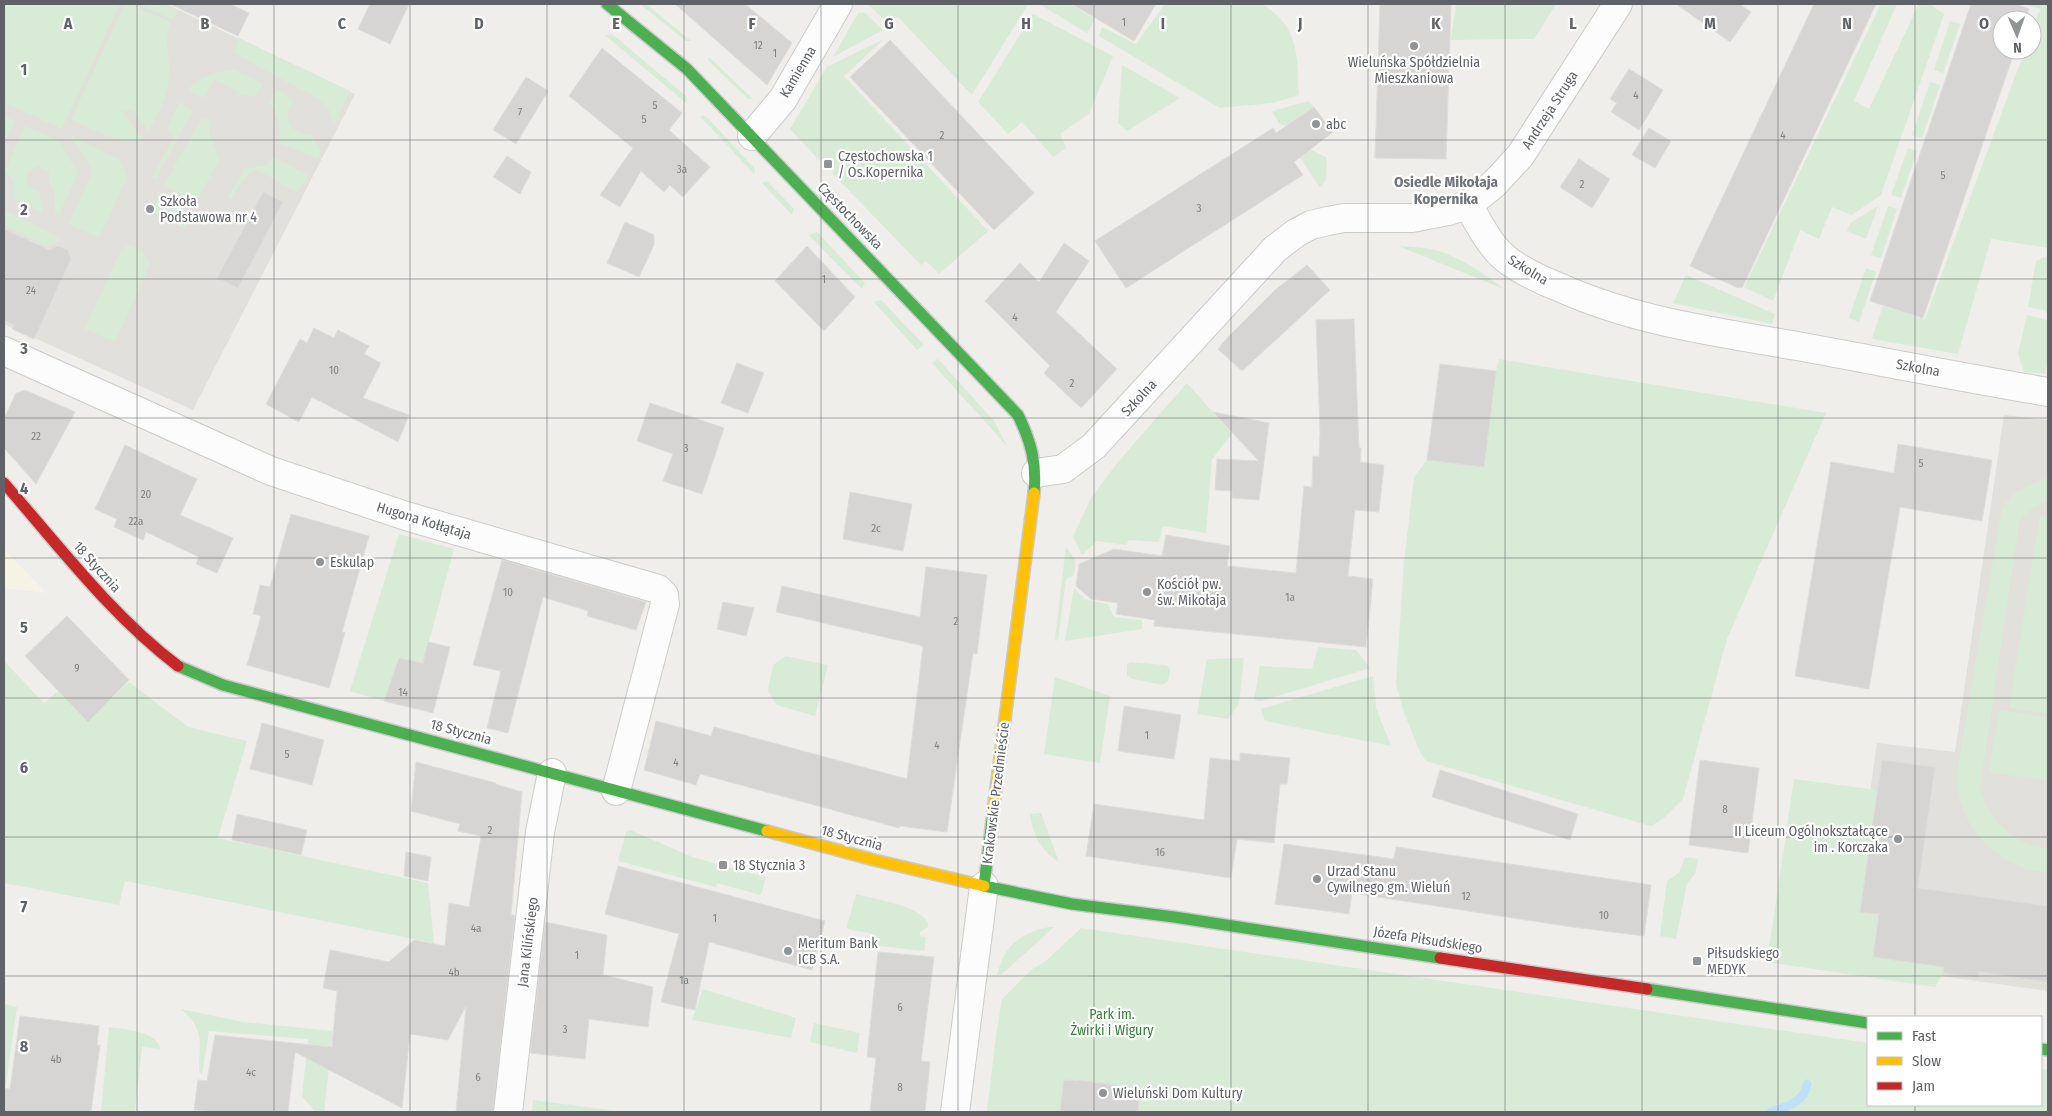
<svg xmlns="http://www.w3.org/2000/svg" width="2052" height="1116" font-family="'Fira Sans Condensed',sans-serif">
  <rect width="100%" height="100%" fill="#efeeea"/>
  <polygon fill="#f7f3e4" points="4,549 46,593 4,588"/>
  <g fill="#e2e0da">
    <polygon points="4,4 166,4 355,94 193,410 4,324"/>
    <polygon points="2004,415 2048,420 2048,991 1846,963 1877,743 1955,752"/>
  </g>
  <g fill="#d8ebd6">
    <polygon points="4,4 120,4 62,129 4,102"/>
    <path d="M 125,4 L 129,4 L 171,22 C 163,38 170,55 169,73 C 169,95 159,113 148,132 L 133,110 L 122,111 L 143,140 C 125,148 88,127 71,119 Z"/>
    <polygon points="139,4 164,4 178,11 173,20"/>
    <polygon points="640,4 646,4 691,41 686,41"/>
    <polygon points="868,4 1024,4 1027,6 972,95 898,17 886,22"/>
    <polygon points="1042,4 1070,4 1095,19 1087,33 1041,5"/>
    <path d="M 1165,4 L 1262,4 C 1300,27 1297,56 1299,95 L 1273,103 L 1220,108 L 1099,36 L 1102,27 L 1136,44 Z"/>
    <polygon points="1456,4 1556,4 1534,39 1451,40"/>
    <polygon points="1881,4 1897,4 1854,101 1869,109 1919,4 1929,4 1944,14 1881,195 1852,215 1832,207 1819,239 1800,230 1773,301 1744,287"/>
    <polygon points="2024,4 2048,4 2048,248 1991,239 1958,354 1872,339 1883,306 1925,319 2025,50 2032,50 2032,31 2040,9"/>
    <polygon points="858,13 865,13 883,30 833,57"/>
    <polygon points="1033,14 1113,56 1089,114 1060,134 1066,148 1053,157 1022,122 1008,134 978,102"/>
    <polygon points="1950,21 1960,24 1943,73 1934,70"/>
    <polygon points="612,34 687,97 686,103 605,35"/>
    <polygon points="239,38 350,91 334,125 328,107 317,98 234,53"/>
    <polygon points="884,39 844,76 988,231 939,274 926,261 921,265 832,173 835,169 824,158 820,161 790,129 827,67"/>
    <polygon points="709,57 752,98 748,99 708,60"/>
    <polygon points="1122,65 1180,98 1127,131 1118,123"/>
    <path d="M 234,70 L 263,84 L 256,97 L 245,95 L 236,96 L 238,92 L 214,79 L 204,98 L 190,92 L 188,89 C 201,76 216,71 234,70 Z"/>
    <polygon points="1930,82 1940,85 1922,138 1912,135"/>
    <path d="M 277,90 L 285,93 L 293,101 C 282,120 290,133 312,135 L 321,151 L 318,159 L 280,143 C 282,127 279,116 269,103 Z"/>
    <polygon points="1309,101 1314,107 1300,117 1319,143 1279,123 1272,111"/>
    <polygon points="179,102 193,110 156,179 152,177 173,139 172,135 167,129"/>
    <polygon points="4,116 15,121 4,145"/>
    <polygon points="700,116 706,116 755,169 754,174"/>
    <polygon points="202,117 211,121 209,133 220,159 196,202 164,185"/>
    <polygon points="25,126 59,141 78,173 59,215 55,212 55,194 49,184 49,172 38,166 27,173 28,186 39,192 43,205 42,212 14,199 13,179 5,171"/>
    <polygon points="69,135 120,160 124,169 127,179 99,238 69,224 92,172 89,164"/>
    <polygon points="1285,136 1327,158 1326,180 1320,187"/>
    <polygon points="1908,148 1917,151 1901,198 1891,195"/>
    <path d="M 273,157 L 308,175 L 298,193 L 258,170 C 243,175 239,186 231,199 L 228,198 L 244,169 L 267,165 Z"/>
    <polygon points="767,181 794,209 792,215 762,183"/>
    <polygon points="159,198 192,215 185,229 151,211"/>
    <polygon points="1878,206 1866,239 1847,231 1850,223"/>
    <polygon points="1888,206 1897,209 1881,258 1871,255"/>
    <polygon points="4,210 60,237 58,242 47,246 4,225"/>
    <polygon points="817,232 865,283 862,289 809,235"/>
    <path d="M 127,246 C 138,247 148,254 150,265 L 115,342 L 85,329 L 121,250 Z"/>
    <path d="M 1398,246 C 1407,247 1416,247 1425,248 C 1453,252 1482,272 1504,289 Z"/>
    <polygon points="2044,257 2048,258 2048,311 2028,307 2036,261"/>
    <polygon points="1866,268 1876,272 1859,322 1849,318"/>
    <polygon points="1686,275 1775,314 1772,324 1673,303"/>
    <polygon points="881,300 924,345 917,350 874,302"/>
    <polygon points="2027,315 2048,320 2048,359 2045,374 2024,372 2018,354"/>
    <polygon points="938,359 994,421 1007,446 932,363"/>
    <polygon points="1499,359 1826,413 1727,639 1683,799 1664,818 1651,826 1426,761 1420,752 1404,713 1396,684 1404,561 1414,477 1427,460 1484,467 1496,371"/>
    <polygon points="1187,383 1232,434 1212,459 1206,533 1163,526 1159,542 1129,540 1126,545 1097,541 1082,555 1073,537 1091,498 1118,462"/>
    <path d="M 2048,477 L 2048,501 C 2036,506 2023,511 2019,524 L 1980,787 C 1987,819 2014,846 2048,848 L 2048,872 C 1998,871 1955,823 1957,774 L 2002,508 L 2014,493 Z"/>
    <polygon points="2040,516 2048,517 2048,714 2009,708"/>
    <polygon points="399,534 454,549 423,663 399,658 384,701 350,691"/>
    <polygon points="1066,547 1076,561 1074,575 1066,579 1058,641 1055,639"/>
    <polygon points="1074,588 1084,599 1108,604 1114,617 1142,620 1142,629 1065,641"/>
    <polygon points="1318,647 1356,650 1370,668 1261,701 1254,700 1260,666 1312,669"/>
    <polygon points="786,656 828,665 815,716 777,705 768,691 773,665"/>
    <polygon points="1244,658 1239,704 1228,719 1197,714 1207,659"/>
    <polygon points="5,662 44,703 58,691 88,721 129,682 188,727 247,741 218,838 428,883 434,943 125,881 119,905 4,883"/>
    <polygon points="1130,662 1165,665 1169,667 1170,672 1168,681 1162,685 1130,678 1127,675 1127,664"/>
    <polygon points="1373,676 1376,708 1391,746 1265,721 1261,709"/>
    <polygon points="1055,677 1110,696 1100,763 1044,754"/>
    <polygon points="1999,710 2048,717 2048,781 1989,772"/>
    <polygon points="1794,779 1877,790 1860,911 1879,914 1873,957 1944,967 1943,973 1935,987 1767,962"/>
    <path d="M 1041,813 L 1059,862 C 1040,850 1033,835 1030,814 Z"/>
    <polygon points="630,830 695,858 766,877 761,895 717,883 716,887 618,861 626,832"/>
    <polygon points="1685,857 1698,859 1695,874 1687,883 1676,939 1660,936 1667,881 1679,873"/>
    <path d="M 856,894 C 874,899 919,905 928,923 L 928,927 L 920,932 L 920,936 L 926,937 L 924,951 L 871,945 L 873,934 L 848,929 L 847,926 Z"/>
    <path d="M 1049,927 L 1054,927 L 1001,975 L 997,975 C 1004,946 1020,933 1049,927 Z"/>
    <polygon points="1081,928 1868,1043 1868,1105 2041,1105 2041,1069 2048,1070 2048,1112 987,1112 996,1035 1002,999 1031,970 1046,961"/>
    <polygon points="703,989 796,1018 791,1038 692,1020"/>
    <polygon points="4,1004 17,1007 6,1085 4,1086"/>
    <path d="M 181,1009 L 243,1022 L 333,1031 L 324,1112 L 315,1112 L 302,1096 L 308,1039 L 209,1031 L 202,1075 L 199,1071 C 199,1041 206,1031 181,1009 Z"/>
    <polygon points="814,1023 860,1033 857,1053 810,1042"/>
    <path d="M 109,1027 C 127,1030 154,1030 161,1049 L 142,1047 L 135,1112 L 101,1112 Z"/>
    <polygon points="533,1100 624,1112 532,1112"/>
  </g>
  <g fill="none" stroke-linecap="round" stroke-linejoin="round">
    <path stroke="#bfe0f9" stroke-width="9" d="M 1771,1112 C 1786,1107 1805,1102 1807,1084"/>
  </g>
  <g fill="#d6d5d3" stroke="#deddd9">
    <polygon points="170,4 230,4 249,13 238,36"/>
    <polygon points="370,4 409,4 390,44 358,29"/>
    <polygon points="675,4 745,4 792,43 767,85"/>
    <polygon points="1072,4 1156,4 1134,41"/>
    <polygon points="1380,4 1451,4 1446,159 1375,158"/>
    <polygon points="1676,4 1739,4 1751,12 1730,42"/>
    <polygon points="1814,4 1876,4 1742,288 1739,287 1738,288 1690,266"/>
    <polygon points="1971,4 2016,4 2029,9 2025,20 2002,20 2002,50 2015,50 1923,318 1870,301"/>
    <polygon points="890,40 1034,193 994,230 850,77"/>
    <polygon points="602,48 682,113 669,130 710,167 683,197 670,185 664,192 641,171 620,207 600,195 633,148 569,96"/>
    <polygon points="1629,69 1663,90 1639,130 1611,112 1617,103 1610,99"/>
    <polygon points="526,77 548,91 516,144 493,130"/>
    <polygon points="1314,107 1333,132 1294,162 1303,175 1126,288 1095,241 1273,128 1276,133"/>
    <polygon points="1649,128 1671,141 1655,168 1632,155"/>
    <polygon points="507,156 531,172 520,194 493,177"/>
    <polygon points="1579,159 1610,179 1592,208 1560,187"/>
    <polygon points="263,192 283,202 238,288 217,278"/>
    <polygon points="625,222 654,235 654,245 639,277 607,263"/>
    <polygon points="4,229 49,250 58,246 68,250 71,259 34,339 12,329 14,325 4,320"/>
    <polygon points="1064,243 1089,261 1056,312 1117,369 1081,408 1044,373 1050,366 985,301 1020,263 1039,282"/>
    <polygon points="807,246 855,297 824,331 775,281"/>
    <polygon points="1307,265 1330,290 1242,371 1218,349 1228,337 1275,290"/>
    <polygon points="1354,319 1359,448 1361,448 1360,462 1384,465 1379,512 1355,510 1348,576 1373,579 1366,647 1154,626 1155,620 1116,614 1118,603 1091,599 1076,586 1079,564 1114,549 1162,556 1166,535 1230,546 1227,566 1296,573 1304,486 1312,487 1313,456 1319,457 1320,432 1316,320"/>
    <polygon points="314,328 334,338 338,330 369,346 364,354 381,363 363,398 409,415 398,442 312,397 299,422 266,404 300,339 307,343"/>
    <polygon points="737,363 764,373 748,413 721,403"/>
    <polygon points="1440,364 1496,371 1484,467 1427,460"/>
    <polygon points="25,390 75,412 36,484 4,448 4,419 16,393"/>
    <polygon points="650,403 724,428 702,494 663,481 673,454 637,441"/>
    <polygon points="1213,412 1269,423 1259,500 1232,498 1232,491 1215,490 1217,459 1259,461"/>
    <polygon points="1898,444 1992,460 1982,521 1900,507 1869,689 1795,676 1831,462 1894,473"/>
    <polygon points="125,445 197,479 180,515 233,538 217,573 196,564 199,557 146,532 143,540 114,527 117,519 95,509"/>
    <polygon points="850,492 912,504 903,551 843,539"/>
    <polygon points="291,514 369,536 342,632 345,633 329,688 247,665 261,616 253,614 260,585 270,587"/>
    <polygon points="502,560 646,602 636,630 587,616 588,611 543,597 508,733 487,728 501,671 473,665"/>
    <polygon points="926,567 987,575 977,654 973,653 947,832 900,826 899,828 700,774 696,785 644,770 656,721 711,736 714,727 907,779 923,646 776,612 782,586 920,617"/>
    <polygon points="723,602 754,608 746,636 717,629"/>
    <polygon points="67,616 129,680 88,722 25,656"/>
    <polygon points="428,642 450,647 433,713 384,701 399,658 423,663"/>
    <polygon points="1124,706 1181,715 1174,759 1118,751"/>
    <polygon points="262,723 324,740 312,785 250,769"/>
    <polygon points="1240,753 1290,758 1287,784 1280,784 1274,843 1237,839 1231,878 1086,856 1094,804 1204,820 1210,758 1240,761"/>
    <polygon points="1700,760 1759,768 1748,853 1689,845"/>
    <polygon points="1882,760 1935,767 1918,888 2048,906 2048,982 1979,972 1979,978 1943,973 1944,967 1873,957 1879,914 1860,912"/>
    <polygon points="416,762 496,783 495,784 522,792 511,915 515,915 493,1112 456,1112 466,1006 448,1040 410,1034 402,1108 295,1052 288,1112 215,1112 194,1110 198,1080 207,1081 215,1035 332,1047 337,991 323,988 330,950 389,962 414,940 445,946 449,903 469,907 481,836 458,831 460,824 411,811"/>
    <polygon points="1440,770 1578,814 1570,840 1432,797"/>
    <polygon points="237,814 307,830 301,855 232,840"/>
    <polygon points="1284,844 1394,859 1396,847 1651,885 1644,936 1565,926 1352,893 1349,914 1275,904"/>
    <polygon points="406,852 431,857 428,881 404,876"/>
    <polygon points="618,866 825,921 812,970 709,942 695,1010 661,1002 679,934 605,914"/>
    <polygon points="545,922 607,935 603,975 653,987 648,1027 589,1019 585,1059 530,1053"/>
    <polygon points="878,952 934,957 921,1061 930,1062 925,1112 870,1112 876,1058 867,1057"/>
    <polygon points="20,1016 99,1026 97,1045 100,1045 91,1112 4,1112 4,1088 10,1089"/>
    <polygon points="1064,1080 1078,1081 1079,1080 1140,1089 1138,1112 1060,1112"/>
  </g>
  <g fill="none" stroke-linecap="round" stroke-linejoin="round">
    <g stroke="#cbcccc" stroke-width="30">
      <g id="street">
        <polyline points="752,136 783,99 838,4"/>
        <path d="M 1468,205 C 1480,225 1491,249 1510,262 C 1526,273 1543,281 1561,288 C 1637,322 1721,333 1803,347 C 1884,362 1966,378 2048,392"/>
        <polyline points="4,351 271,471 406,516 658,589 664,595 665,604 616,791"/>
        <polyline points="1036,473 1063,469 1094,446 1275,249 1296,233 1311,225 1328,221 1344,218 1412,218 1448,211 1468,205 1494,184 1520,156 1618,4"/>
        <polyline points="508,1112 540,832 552,773"/>
        <polyline points="955,1112 984,886"/>
      </g>
    </g>
    <g stroke="#cacacb" stroke-width="14">
      <g id="fast">
        <path d="M 607,4 L 687,69 L 1018,415 C 1031,442 1037,463 1034,493"/>
        <polyline points="178,666 223,685 767,831"/>
        <polyline points="993,812 984,886 1072,904 1174,917 1440,958"/>
        <polyline points="1647,989 1868,1023"/>
        <polyline points="2041,1049 2048,1050"/>
      </g>
    </g>
    <g stroke="#cacacb" stroke-width="14">
      <g id="slow">
        <polyline points="993,812 1034,493"/>
        <polyline points="767,831 874,860 984,886"/>
      </g>
    </g>
    <g stroke="#cacacb" stroke-width="14">
      <g id="jam">
        <path d="M 4,483 C 59,546 111,615 178,666"/>
        <polyline points="1440,958 1647,989"/>
      </g>
    </g>
    <use href="#street" stroke="#fdfcfc" stroke-width="28"/>
    <use href="#fast" stroke="#4caf50" stroke-width="11"/>
    <use href="#slow" stroke="#ffc107" stroke-width="11"/>
    <use href="#jam" stroke="#c62828" stroke-width="11"/>
  </g>
  <path fill="none" stroke="#5f6368" stroke-width="1" stroke-opacity="0.55" d="M 137,4 L 137,1112M 274,4 L 274,1112M 410,4 L 410,1112M 547,4 L 547,1112M 684,4 L 684,1112M 821,4 L 821,1112M 958,4 L 958,1112M 1094,4 L 1094,1112M 1231,4 L 1231,1112M 1368,4 L 1368,1112M 1505,4 L 1505,1112M 1642,4 L 1642,1112M 1778,4 L 1778,1112M 1915,4 L 1915,1017M 4,140 L 2048,140M 4,279 L 2048,279M 4,418 L 2048,418M 4,558 L 2048,558M 4,698 L 2048,698M 4,837 L 2048,837M 4,976 L 2048,976M 1915,1105 L 1915,1112"/>
  <g fill="#919496" stroke="#fff" stroke-width="2">
    <circle cx="1414" cy="46" r="5"/>
    <circle cx="1316" cy="124" r="5"/>
    <rect x="823" y="159" width="10" height="10" rx="2.5"/>
    <circle cx="150" cy="209" r="5"/>
    <circle cx="320" cy="562" r="5"/>
    <circle cx="1147" cy="592" r="5"/>
    <circle cx="1898" cy="839" r="5"/>
    <rect x="718" y="860" width="10" height="10" rx="2.5"/>
    <circle cx="1317" cy="879" r="5"/>
    <circle cx="788" cy="951" r="5"/>
    <rect x="1692" y="956" width="10" height="10" rx="2.5"/>
    <circle cx="1103" cy="1093" r="5"/>
  </g>
  <g text-anchor="middle" dominant-baseline="central" stroke-width="4.5" stroke-linejoin="round" paint-order="stroke">
    <g font-size="11" fill="#7e8184">
      <text x="1124" y="22">1</text>
      <text x="758" y="45">12</text>
      <text x="775" y="53">1</text>
      <text x="1636" y="95">4</text>
      <text x="655" y="105">5</text>
      <text x="520" y="112">7</text>
      <text x="644" y="119">5</text>
      <text x="942" y="135">2</text>
      <text x="1783" y="135">4</text>
      <text x="682" y="169">3a</text>
      <text x="1943" y="175">5</text>
      <text x="1582" y="184">2</text>
      <text x="1199" y="208">3</text>
      <text x="824" y="279">1</text>
      <text x="31" y="290">24</text>
      <text x="1015" y="317">4</text>
      <text x="334" y="370">10</text>
      <text x="1072" y="383">2</text>
      <text x="36" y="436">22</text>
      <text x="686" y="448">3</text>
      <text x="1921" y="463">5</text>
      <text x="146" y="494">20</text>
      <text x="136" y="521">22a</text>
      <text x="876" y="528">2c</text>
      <text x="508" y="592">10</text>
      <text x="1290" y="597">1a</text>
      <text x="956" y="621">2</text>
      <text x="77" y="668">9</text>
      <text x="403" y="692">14</text>
      <text x="1147" y="735">1</text>
      <text x="937" y="745">4</text>
      <text x="287" y="754">5</text>
      <text x="676" y="762">4</text>
      <text x="1725" y="809">8</text>
      <text x="490" y="830">2</text>
      <text x="1160" y="852">16</text>
      <text x="1466" y="896">12</text>
      <text x="1604" y="915">10</text>
      <text x="715" y="918">1</text>
      <text x="476" y="928">4a</text>
      <text x="577" y="955">1</text>
      <text x="454" y="972">4b</text>
      <text x="684" y="980">1a</text>
      <text x="900" y="1007">6</text>
      <text x="565" y="1029">3</text>
      <text x="56" y="1059">4b</text>
      <text x="251" y="1072">4c</text>
      <text x="478" y="1077">6</text>
      <text x="900" y="1087">8</text>
    </g>
    <g font-size="14" fill="#5f6368" stroke="#fff" text-anchor="start">
      <text x="1414" y="62" text-anchor="middle">Wieluńska Spółdzielnia<tspan x="1414" dy="16">Mieszkaniowa</tspan></text>
      <text x="1326" y="124">abc</text>
      <text x="838" y="156">Częstochowska 1<tspan x="838" dy="16">/ Os.Kopernika</tspan></text>
      <text x="160" y="201">Szkoła<tspan x="160" dy="16">Podstawowa nr 4</tspan></text>
      <text x="330" y="562">Eskulap</text>
      <text x="1157" y="584">Kościół pw.<tspan x="1157" dy="16">św. Mikołaja</tspan></text>
      <text x="1888" y="831" text-anchor="end">II Liceum Ogólnokształcące<tspan x="1888" dy="16">im . Korczaka</tspan></text>
      <text x="733" y="865">18 Stycznia 3</text>
      <text x="1327" y="871">Urzad Stanu<tspan x="1327" dy="16">Cywilnego gm. Wieluń</tspan></text>
      <text x="798" y="943">Meritum Bank<tspan x="798" dy="16">ICB S.A.</tspan></text>
      <text x="1707" y="953">Piłsudskiego<tspan x="1707" dy="16">MEDYK</tspan></text>
      <text x="1113" y="1093">Wieluński Dom Kultury</text>
    </g>
    <g font-size="14" fill="#5f6368" stroke="#fff">
      <text transform="translate(798 72) rotate(-59)">Kamienna</text>
      <text transform="translate(1550 110) rotate(-57)">Andrzeja Struga</text>
      <text transform="translate(850 216) rotate(46)">Częstochowska</text>
      <text transform="translate(1528 270) rotate(31)">Szkolna</text>
      <text transform="translate(1918 368) rotate(10)">Szkolna</text>
      <text transform="translate(1139 398) rotate(-47)">Szkolna</text>
      <text transform="translate(424 521) rotate(17)">Hugona Kołłątaja</text>
      <text transform="translate(97 567) rotate(48)">18 Stycznia</text>
      <text transform="translate(461 732) rotate(15)">18 Stycznia</text>
      <text transform="translate(996 793) rotate(-83)">Krakowskie Przedmieście</text>
      <text transform="translate(852 838) rotate(15)">18 Stycznia</text>
      <text transform="translate(1428 940) rotate(9)">Józefa Piłsudskiego</text>
      <text transform="translate(528 942) rotate(-83)">Jana Kilińskiego</text>
    </g>
    <g font-size="14" fill="#348238" stroke="#fff">
      <text x="1112" y="1014">Park im.<tspan x="1112" dy="16">Żwirki i Wigury</tspan></text>
    </g>
    <g font-size="15" font-weight="bold" fill="#70757a" stroke="#fff">
      <text x="1446" y="182">Osiedle Mikołaja<tspan x="1446" dy="17">Kopernika</tspan></text>
    </g>
  </g>
  <g font-size="16" text-anchor="middle" font-weight="bold" fill="#5f6368" stroke="#fff" stroke-width="4.5" stroke-linejoin="round" paint-order="stroke">
    <text x="68" y="29">A</text>
    <text x="205" y="29">B</text>
    <text x="342" y="29">C</text>
    <text x="479" y="29">D</text>
    <text x="616" y="29">E</text>
    <text x="752" y="29">F</text>
    <text x="889" y="29">G</text>
    <text x="1026" y="29">H</text>
    <text x="1163" y="29">I</text>
    <text x="1300" y="29">J</text>
    <text x="1436" y="29">K</text>
    <text x="1573" y="29">L</text>
    <text x="1710" y="29">M</text>
    <text x="1847" y="29">N</text>
    <text x="1984" y="29">O</text>
    <text x="24" y="75">1</text>
    <text x="24" y="215">2</text>
    <text x="24" y="354">3</text>
    <text x="24" y="494">4</text>
    <text x="24" y="633">5</text>
    <text x="24" y="773">6</text>
    <text x="24" y="912">7</text>
    <text x="24" y="1052">8</text>
  </g>
  <rect width="2052" height="1116" fill="none" stroke="#5f6368" stroke-width="10"/>
  <rect x="1867" y="1016" width="175" height="90" fill="#ffffff" stroke="#bfc1c3"/>
  <rect x="1877" y="1032" width="25" height="8" fill="#4caf50" stroke="#bfc1c3"/>
  <text x="1912" y="1041" font-size="15" fill="#5f6368">Fast</text>
  <rect x="1877" y="1057" width="25" height="8" fill="#ffc107" stroke="#bfc1c3"/>
  <text x="1912" y="1066" font-size="15" fill="#5f6368">Slow</text>
  <rect x="1877" y="1082" width="25" height="8" fill="#c62828" stroke="#bfc1c3"/>
  <text x="1912" y="1091" font-size="15" fill="#5f6368">Jam</text>
  <g transform="translate(2017 35) rotate(178)"><circle r="24" fill="#ffffff" stroke="#bfc1c3"/>
  <path d="M0-4L9 19L0 12L-9 19Z" fill="#919496"/>
  <text y="-8" font-size="14" font-weight="bold" text-anchor="middle" fill="#5f6368">N</text>
  </g>
</svg>
